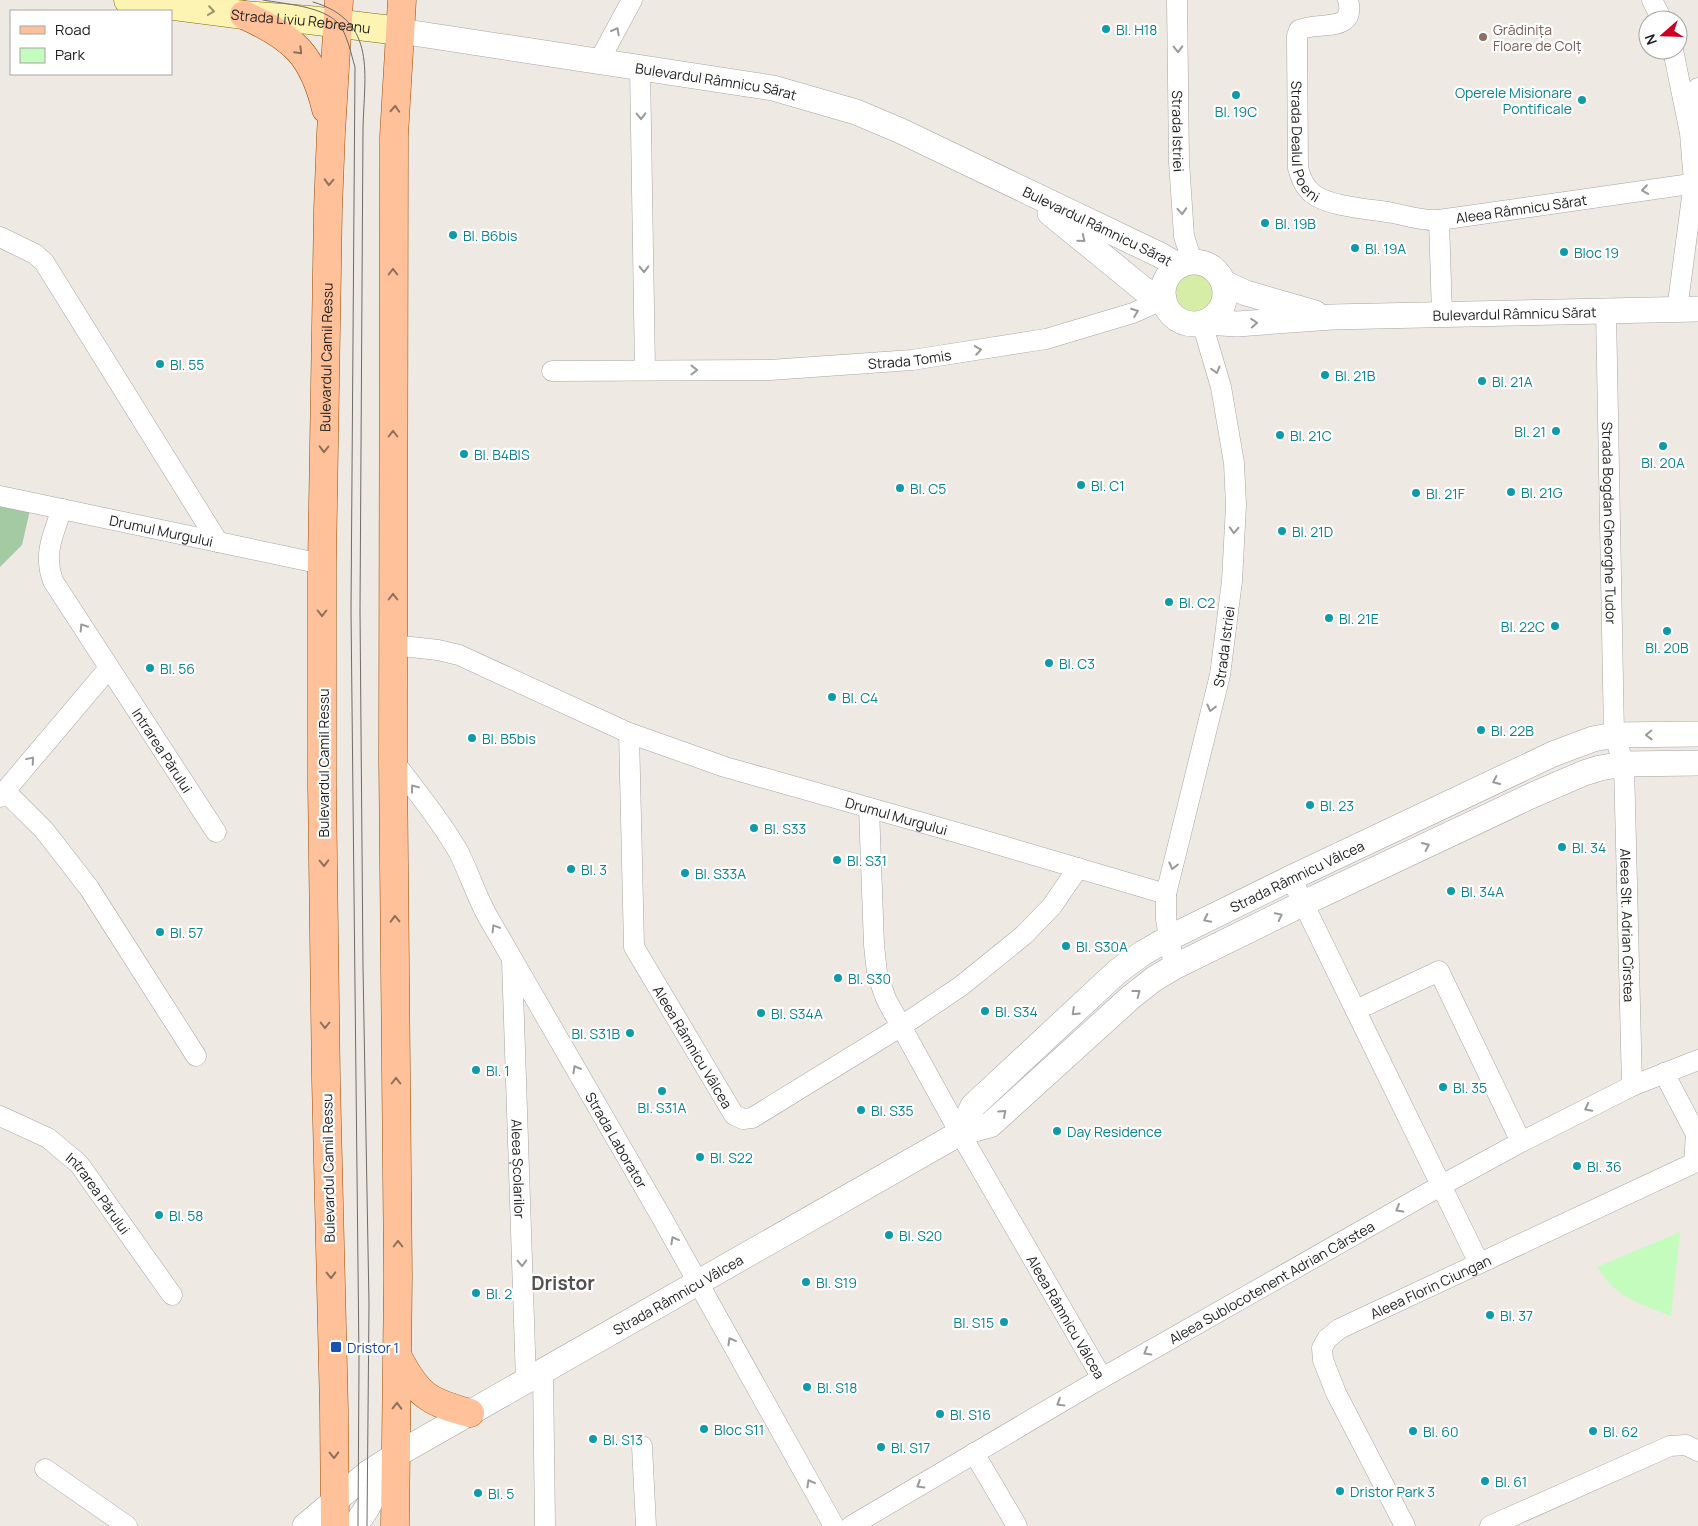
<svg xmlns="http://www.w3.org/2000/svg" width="1698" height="1526" font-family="Manrope,sans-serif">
  <rect width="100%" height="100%" fill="#efe9e3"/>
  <circle fill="#d5eda6" cx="1194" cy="292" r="22"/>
  <polygon fill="#a4caa3" points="8,504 30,510 22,545 0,567 0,507"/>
  <path fill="#c3fcbd" d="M 1680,1232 L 1671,1316 C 1650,1308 1628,1301 1612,1286 C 1606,1281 1602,1273 1597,1267 Z"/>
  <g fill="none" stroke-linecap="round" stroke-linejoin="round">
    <g stroke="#a5a5a5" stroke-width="21">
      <g id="minor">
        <path id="s1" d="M 1177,0 L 1179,162 L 1184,236 L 1192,262"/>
        <path id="s2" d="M 1348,0 C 1357,34 1318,21 1299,30 L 1297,36 L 1298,168 C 1301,178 1304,187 1313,194 C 1330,207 1371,209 1393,213 C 1408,216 1423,221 1439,220 L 1698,183"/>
        <polyline points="1652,0 1662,20"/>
        <polyline points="1673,50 1690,133 1694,182 1677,310"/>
        <polyline points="599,61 632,0"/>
        <polyline points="640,67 645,370"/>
        <polyline points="1692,121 1698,88"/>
        <polyline points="1439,220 1442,315"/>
        <polyline points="0,237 35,254 44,262 218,542"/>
        <path id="s3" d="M 1606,311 L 1614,735 L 1624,764 L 1632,1086"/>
        <path id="s4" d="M 552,371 L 770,370 L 912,360 L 1046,339 L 1133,313 L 1164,299"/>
        <path id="s5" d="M 0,496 L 322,564"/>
        <path id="s6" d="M 62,509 C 53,535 43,554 53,581 L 216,832"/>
        <path id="s7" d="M 393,645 L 438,650 L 459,655 L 629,733 L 725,767 L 969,836 L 1166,894"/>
        <path id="s8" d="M 629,733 L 634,947 L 734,1115 L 743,1119 L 752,1118 L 900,1027 L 961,986 L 1024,935 L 1052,906 L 1078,868"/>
        <path id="s9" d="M 393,760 C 415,790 440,819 458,851 C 469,872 476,896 488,917 L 662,1218 L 834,1526"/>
        <polyline points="5,791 44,830 89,888 196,1056"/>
        <polyline points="0,797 109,668"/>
        <path id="s10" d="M 869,808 L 874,945 L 877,973 L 886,999 L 960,1133 L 1102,1378"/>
        <polyline points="1291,878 1479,1263"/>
        <path id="s11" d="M 512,960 L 526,1381"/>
        <path id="s12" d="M 1174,967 L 1166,919 L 1166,894 L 1220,675 L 1232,581 L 1236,505 L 1234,463 L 1221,387 L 1202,323"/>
        <polyline points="1356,1010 1439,971 1521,1142"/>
        <path id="s13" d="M 0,1116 L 48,1138 L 79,1164 L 172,1295"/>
        <polyline points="543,1372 545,1526"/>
        <polyline points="642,1446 646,1526"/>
        <polyline points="974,1453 1017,1526"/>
        <polyline points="45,1469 127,1526"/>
        <path id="s14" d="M 851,1526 L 1102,1378 L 1442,1185 L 1521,1142 L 1632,1086 L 1698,1060"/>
        <path id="s15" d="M 1405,1526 L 1336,1393 L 1323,1360 L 1322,1348 L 1327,1339 L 1339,1329 L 1694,1163 L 1696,1134 L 1664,1073"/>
        <polyline points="1490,1526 1670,1446 1686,1445 1698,1451"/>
      </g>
    </g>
    <g stroke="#a5a5a5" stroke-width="26">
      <g id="tertiary">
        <path id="s16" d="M 400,31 L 773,88 L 856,112 L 901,131 L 1160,255 L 1179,266"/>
        <polyline points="1050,213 1143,289 1164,299"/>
        <circle cx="1194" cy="293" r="31"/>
        <polyline points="1224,283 1246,293 1315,313"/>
        <path id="s17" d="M 1205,322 L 1237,324 L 1332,317 L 1698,309"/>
        <path id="s18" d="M 960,1133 L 973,1106 L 1118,971 L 1143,953 L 1169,938 L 1291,878 L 1553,754 L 1593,739 L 1614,735 L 1698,734"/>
        <path id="s19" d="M 305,1526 L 368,1473 L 396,1455 L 960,1133 L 990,1125 L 1131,997 L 1154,979 L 1174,967 L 1304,903 L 1533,795 L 1584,773 L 1600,768 L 1624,764 L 1698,763"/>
        <polyline points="355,1526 367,1508 395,1457"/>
      </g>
    </g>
    <g stroke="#7a7100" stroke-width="29">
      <g id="secondary">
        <path id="s20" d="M 128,0 L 244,15 L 309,20 L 400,31"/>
      </g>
    </g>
    <g stroke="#984b00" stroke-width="29">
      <g id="primary">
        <path d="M 244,15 C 294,38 313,55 326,109"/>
        <path d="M 398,1357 C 418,1396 429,1402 470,1413"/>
        <path id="s21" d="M 335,1526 L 334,1410 L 326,1080 L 322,786 L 322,564 L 328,209 L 331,133 L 339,0"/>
        <polyline points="395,1526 398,1277 393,760 394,136 402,0"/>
      </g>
    </g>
    <use href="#minor" stroke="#fff" stroke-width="20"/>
    <use href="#tertiary" stroke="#fff" stroke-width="25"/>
    <use href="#secondary" stroke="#fdf4b4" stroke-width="28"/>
    <use href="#primary" stroke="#ffc199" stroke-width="28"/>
    <g stroke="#6c6c6c" stroke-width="1">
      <path d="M 263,0 C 285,4 322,6 338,23 C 347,33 351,54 355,67 L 351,611 L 359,1360 L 358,1526"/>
      <path d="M 313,2 C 378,21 364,75 363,129 L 360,610 L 363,967 L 369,1304 L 367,1526"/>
    </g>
  </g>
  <defs><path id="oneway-chevron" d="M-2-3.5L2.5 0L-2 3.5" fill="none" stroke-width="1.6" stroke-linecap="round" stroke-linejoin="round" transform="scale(1.25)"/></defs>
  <use stroke="#999470" href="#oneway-chevron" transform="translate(211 11) rotate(8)"/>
  <g stroke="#9a9a9a">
    <use href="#oneway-chevron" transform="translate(616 31) rotate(-62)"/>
    <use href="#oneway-chevron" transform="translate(1178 49) rotate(89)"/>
    <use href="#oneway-chevron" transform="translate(641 116) rotate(89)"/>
    <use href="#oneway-chevron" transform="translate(1645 190) rotate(172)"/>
    <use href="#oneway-chevron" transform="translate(1182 211) rotate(86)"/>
    <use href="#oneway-chevron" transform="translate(1082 239) rotate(39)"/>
    <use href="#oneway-chevron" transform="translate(644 269) rotate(89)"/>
    <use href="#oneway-chevron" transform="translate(1135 312) rotate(-20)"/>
    <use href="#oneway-chevron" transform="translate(1254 323) rotate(-4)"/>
    <use href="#oneway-chevron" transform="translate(978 350) rotate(-9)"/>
    <use href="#oneway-chevron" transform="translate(694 370)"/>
    <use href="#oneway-chevron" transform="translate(1216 370) rotate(75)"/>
    <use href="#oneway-chevron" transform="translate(1234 530) rotate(93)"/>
    <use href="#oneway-chevron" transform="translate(83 627) rotate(-123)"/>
    <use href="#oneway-chevron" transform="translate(1211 708) rotate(104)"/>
    <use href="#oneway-chevron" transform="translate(1649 735) rotate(179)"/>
    <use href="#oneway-chevron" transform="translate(31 760) rotate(-50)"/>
    <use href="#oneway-chevron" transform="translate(1496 781) rotate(155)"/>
    <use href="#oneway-chevron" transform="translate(414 788) rotate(-127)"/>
    <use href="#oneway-chevron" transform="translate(1426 846) rotate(-25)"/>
    <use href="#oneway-chevron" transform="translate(1173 866) rotate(104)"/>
    <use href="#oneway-chevron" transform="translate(1279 916) rotate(-26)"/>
    <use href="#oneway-chevron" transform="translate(1207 919) rotate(154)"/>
    <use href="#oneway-chevron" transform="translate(495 928) rotate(-121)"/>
    <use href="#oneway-chevron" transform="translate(1137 993) rotate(-37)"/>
    <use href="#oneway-chevron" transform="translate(1075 1012) rotate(137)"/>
    <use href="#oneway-chevron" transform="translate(576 1069) rotate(-120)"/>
    <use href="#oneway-chevron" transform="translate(1588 1108) rotate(153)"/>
    <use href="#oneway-chevron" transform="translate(1003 1113) rotate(-42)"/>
    <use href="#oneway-chevron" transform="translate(1399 1209) rotate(150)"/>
    <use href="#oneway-chevron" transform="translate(674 1240) rotate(-119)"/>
    <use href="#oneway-chevron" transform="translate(522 1263) rotate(88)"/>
    <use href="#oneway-chevron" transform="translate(731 1341) rotate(-119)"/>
    <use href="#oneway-chevron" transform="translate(1147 1352) rotate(150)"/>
    <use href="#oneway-chevron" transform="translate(1060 1403) rotate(149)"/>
    <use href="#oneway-chevron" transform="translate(810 1483) rotate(-119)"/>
    <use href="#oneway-chevron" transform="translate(920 1485) rotate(149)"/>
  </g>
  <g stroke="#8e705c">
    <use href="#oneway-chevron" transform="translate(299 51) rotate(45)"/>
    <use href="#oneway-chevron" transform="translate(395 109) rotate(-87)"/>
    <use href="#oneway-chevron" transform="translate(329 182) rotate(92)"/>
    <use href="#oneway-chevron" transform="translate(393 272) rotate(-90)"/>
    <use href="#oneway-chevron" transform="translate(393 434) rotate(-90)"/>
    <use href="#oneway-chevron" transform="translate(324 449) rotate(91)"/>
    <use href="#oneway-chevron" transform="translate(393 597) rotate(-90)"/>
    <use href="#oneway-chevron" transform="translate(322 613) rotate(90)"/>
    <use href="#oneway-chevron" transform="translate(324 863) rotate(89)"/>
    <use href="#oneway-chevron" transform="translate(395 919) rotate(-91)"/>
    <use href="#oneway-chevron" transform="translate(325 1025) rotate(90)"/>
    <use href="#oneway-chevron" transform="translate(396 1081) rotate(-90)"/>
    <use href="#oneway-chevron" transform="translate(398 1244) rotate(-90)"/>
    <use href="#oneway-chevron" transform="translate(331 1275) rotate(89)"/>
    <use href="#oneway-chevron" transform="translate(397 1406) rotate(-89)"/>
    <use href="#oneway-chevron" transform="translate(334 1455) rotate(89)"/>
  </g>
  <g fill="#0f9aa8" stroke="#fff" stroke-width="2">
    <circle cx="1106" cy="29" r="5"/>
    <circle cx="1236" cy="95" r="5"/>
    <circle cx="1582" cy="100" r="5"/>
    <circle cx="1265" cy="223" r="5"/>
    <circle cx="453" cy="235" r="5"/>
    <circle cx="1355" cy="248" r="5"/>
    <circle cx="1564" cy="252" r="5"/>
    <circle cx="160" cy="364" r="5"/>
    <circle cx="1325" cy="375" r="5"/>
    <circle cx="1482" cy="381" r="5"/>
    <circle cx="1556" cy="431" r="5"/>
    <circle cx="1280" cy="435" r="5"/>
    <circle cx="1663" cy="446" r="5"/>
    <circle cx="464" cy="454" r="5"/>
    <circle cx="1081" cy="485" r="5"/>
    <circle cx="900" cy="488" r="5"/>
    <circle cx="1511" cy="492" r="5"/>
    <circle cx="1416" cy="493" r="5"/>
    <circle cx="1282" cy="531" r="5"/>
    <circle cx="1169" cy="602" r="5"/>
    <circle cx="1329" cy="618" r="5"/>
    <circle cx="1555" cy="626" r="5"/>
    <circle cx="1667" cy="631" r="5"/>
    <circle cx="1049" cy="663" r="5"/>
    <circle cx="150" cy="668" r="5"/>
    <circle cx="832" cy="697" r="5"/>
    <circle cx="1481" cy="730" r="5"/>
    <circle cx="472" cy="738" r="5"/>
    <circle cx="1310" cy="805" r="5"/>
    <circle cx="754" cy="828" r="5"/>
    <circle cx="1562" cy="847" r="5"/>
    <circle cx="837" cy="860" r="5"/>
    <circle cx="571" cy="869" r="5"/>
    <circle cx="685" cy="873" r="5"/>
    <circle cx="1451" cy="891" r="5"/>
    <circle cx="160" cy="932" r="5"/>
    <circle cx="1066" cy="946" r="5"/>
    <circle cx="838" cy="978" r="5"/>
    <circle cx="985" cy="1011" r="5"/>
    <circle cx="761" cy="1013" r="5"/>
    <circle cx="630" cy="1033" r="5"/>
    <circle cx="476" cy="1070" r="5"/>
    <circle cx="1443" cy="1087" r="5"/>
    <circle cx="662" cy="1091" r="5"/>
    <circle cx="861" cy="1110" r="5"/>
    <circle cx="1057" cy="1131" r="5"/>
    <circle cx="700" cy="1157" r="5"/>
    <circle cx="1577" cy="1166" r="5"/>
    <circle cx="159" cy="1215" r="5"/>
    <circle cx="889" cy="1235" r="5"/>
    <circle cx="806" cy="1282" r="5"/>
    <circle cx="476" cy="1293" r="5"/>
    <circle cx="1490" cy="1315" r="5"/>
    <circle cx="1004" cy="1322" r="5"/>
    <circle cx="807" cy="1387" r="5"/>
    <circle cx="940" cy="1414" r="5"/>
    <circle cx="704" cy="1429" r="5"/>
    <circle cx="1413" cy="1431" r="5"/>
    <circle cx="1593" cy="1431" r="5"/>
    <circle cx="593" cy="1439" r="5"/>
    <circle cx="881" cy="1447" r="5"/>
    <circle cx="1485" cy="1481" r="5"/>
    <circle cx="1340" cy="1491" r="5"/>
    <circle cx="478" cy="1493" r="5"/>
  </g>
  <circle fill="#8d6e63" stroke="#fff" stroke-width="2" cx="1483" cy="37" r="5"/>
  <rect fill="#1a4fb4" stroke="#fff" stroke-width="2" x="330" y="1341" width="12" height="12" rx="2.5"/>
  <g text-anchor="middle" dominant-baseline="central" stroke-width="4.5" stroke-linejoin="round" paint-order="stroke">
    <g font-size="14" fill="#1e1e1e" stroke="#fff">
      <text stroke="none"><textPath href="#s20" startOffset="174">Strada Liviu Rebreanu</textPath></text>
      <text stroke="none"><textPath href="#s16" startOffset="320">Bulevardul Râmnicu Sărat</textPath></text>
      <text stroke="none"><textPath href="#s1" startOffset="131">Strada Istriei</textPath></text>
      <text stroke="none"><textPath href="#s2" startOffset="182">Strada Dealul Poeni</textPath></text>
      <text stroke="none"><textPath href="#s2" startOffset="450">Aleea Râmnicu Sărat</textPath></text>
      <text stroke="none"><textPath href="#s16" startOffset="731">Bulevardul Râmnicu Sărat</textPath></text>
      <text stroke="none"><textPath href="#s17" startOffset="310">Bulevardul Râmnicu Sărat</textPath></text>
      <text stroke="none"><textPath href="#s21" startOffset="1169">Bulevardul Camil Ressu</textPath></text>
      <text stroke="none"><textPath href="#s4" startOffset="358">Strada Tomis</textPath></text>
      <text stroke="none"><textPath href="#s3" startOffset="212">Strada Bogdan Gheorghe Tudor</textPath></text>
      <text stroke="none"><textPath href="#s5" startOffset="165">Drumul Murgului</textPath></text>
      <text stroke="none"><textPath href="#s12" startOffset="328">Strada Istriei</textPath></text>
      <text stroke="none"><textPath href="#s6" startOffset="276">Intrarea Părului</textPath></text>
      <text transform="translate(323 763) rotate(-90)">Bulevardul Camil Ressu</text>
      <text stroke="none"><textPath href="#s7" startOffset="534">Drumul Murgului</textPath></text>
      <text stroke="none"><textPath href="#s18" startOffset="431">Strada Râmnicu Vâlcea</textPath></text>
      <text stroke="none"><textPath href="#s3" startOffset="616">Aleea Slt. Adrian Cîrstea</textPath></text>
      <text stroke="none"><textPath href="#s8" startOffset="330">Aleea Râmnicu Vâlcea</textPath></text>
      <text stroke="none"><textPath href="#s9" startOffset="442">Strada Laborator</textPath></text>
      <text transform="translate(328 1168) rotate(-91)">Bulevardul Camil Ressu</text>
      <text stroke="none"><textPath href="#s11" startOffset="209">Aleea Școlarilor</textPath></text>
      <text stroke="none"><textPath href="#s13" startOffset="128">Intrarea Părului</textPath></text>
      <text stroke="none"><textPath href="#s14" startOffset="486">Aleea Sublocotenent Adrian Cârstea</textPath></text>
      <text stroke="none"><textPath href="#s15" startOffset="324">Aleea Florin Ciungan</textPath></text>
      <text stroke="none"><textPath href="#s19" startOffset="440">Strada Râmnicu Vâlcea</textPath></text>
      <text stroke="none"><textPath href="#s10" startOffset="558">Aleea Râmnicu Vâlcea</textPath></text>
    </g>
    <g font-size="14" fill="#0d838f" stroke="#fff" text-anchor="start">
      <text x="1116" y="29">Bl. H18</text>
      <text x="1572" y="92" text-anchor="end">Operele Misionare<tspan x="1572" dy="16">Pontificale</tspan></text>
      <text x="1236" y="111" text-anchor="middle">Bl. 19C</text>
      <text x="1275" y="223">Bl. 19B</text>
      <text x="463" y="235">Bl. B6bis</text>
      <text x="1365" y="248">Bl. 19A</text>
      <text x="1574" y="252">Bloc 19</text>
      <text x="170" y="364">Bl. 55</text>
      <text x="1335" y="375">Bl. 21B</text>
      <text x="1492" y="381">Bl. 21A</text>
      <text x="1546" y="431" text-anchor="end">Bl. 21</text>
      <text x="1290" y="435">Bl. 21C</text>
      <text x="474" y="454">Bl. B4BIS</text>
      <text x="1663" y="462" text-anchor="middle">Bl. 20A</text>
      <text x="1091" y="485">Bl. C1</text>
      <text x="910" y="488">Bl. C5</text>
      <text x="1521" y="492">Bl. 21G</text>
      <text x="1426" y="493">Bl. 21F</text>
      <text x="1292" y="531">Bl. 21D</text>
      <text x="1179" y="602">Bl. C2</text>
      <text x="1339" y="618">Bl. 21E</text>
      <text x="1545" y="626" text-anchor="end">Bl. 22C</text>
      <text x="1667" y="647" text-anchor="middle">Bl. 20B</text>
      <text x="1059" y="663">Bl. C3</text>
      <text x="160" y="668">Bl. 56</text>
      <text x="842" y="697">Bl. C4</text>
      <text x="1491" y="730">Bl. 22B</text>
      <text x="482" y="738">Bl. B5bis</text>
      <text x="1320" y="805">Bl. 23</text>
      <text x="764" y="828">Bl. S33</text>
      <text x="1572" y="847">Bl. 34</text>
      <text x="847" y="860">Bl. S31</text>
      <text x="581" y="869">Bl. 3</text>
      <text x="695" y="873">Bl. S33A</text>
      <text x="1461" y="891">Bl. 34A</text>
      <text x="170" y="932">Bl. 57</text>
      <text x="1076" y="946">Bl. S30A</text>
      <text x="848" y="978">Bl. S30</text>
      <text x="995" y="1011">Bl. S34</text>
      <text x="771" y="1013">Bl. S34A</text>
      <text x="620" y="1033" text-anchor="end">Bl. S31B</text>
      <text x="486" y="1070">Bl. 1</text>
      <text x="1453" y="1087">Bl. 35</text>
      <text x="662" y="1107" text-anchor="middle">Bl. S31A</text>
      <text x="871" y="1110">Bl. S35</text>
      <text x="1067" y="1131">Day Residence</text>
      <text x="710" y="1157">Bl. S22</text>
      <text x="1587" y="1166">Bl. 36</text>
      <text x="169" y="1215">Bl. 58</text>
      <text x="899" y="1235">Bl. S20</text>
      <text x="816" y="1282">Bl. S19</text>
      <text x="486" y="1293">Bl. 2</text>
      <text x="1500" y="1315">Bl. 37</text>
      <text x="994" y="1322" text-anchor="end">Bl. S15</text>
      <text x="817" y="1387">Bl. S18</text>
      <text x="950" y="1414">Bl. S16</text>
      <text x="714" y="1429">Bloc S11</text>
      <text x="1423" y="1431">Bl. 60</text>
      <text x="1603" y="1431">Bl. 62</text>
      <text x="603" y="1439">Bl. S13</text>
      <text x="891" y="1447">Bl. S17</text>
      <text x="1495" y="1481">Bl. 61</text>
      <text x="1350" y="1491">Dristor Park 3</text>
      <text x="488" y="1493">Bl. 5</text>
    </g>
    <g font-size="14" fill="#785e54" stroke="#fff" text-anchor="start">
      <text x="1493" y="29">Grădinița<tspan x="1493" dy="16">Floare de Colț</tspan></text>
    </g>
    <g font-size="14" fill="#164399" stroke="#fff" text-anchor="start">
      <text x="347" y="1347">Dristor 1</text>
    </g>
    <g font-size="19" font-weight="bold" fill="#515151" stroke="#fff">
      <text x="563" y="1283">Dristor</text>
    </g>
  </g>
  <rect x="10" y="10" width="162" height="65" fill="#ffffff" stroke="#a5a5a5"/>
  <rect x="20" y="26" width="25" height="8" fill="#ffc199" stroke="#a5a5a5"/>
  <text x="55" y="35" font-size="15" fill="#1e1e1e">Road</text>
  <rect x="20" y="48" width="25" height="15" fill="#c3fcbd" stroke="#a5a5a5"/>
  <text x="55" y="60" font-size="15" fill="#1e1e1e">Park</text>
  <g transform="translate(1663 35) rotate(250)"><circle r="24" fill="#ffffff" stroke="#a5a5a5"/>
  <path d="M0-4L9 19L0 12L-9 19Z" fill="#cc0024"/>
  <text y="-8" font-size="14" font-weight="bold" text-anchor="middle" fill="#1e1e1e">N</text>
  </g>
</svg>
